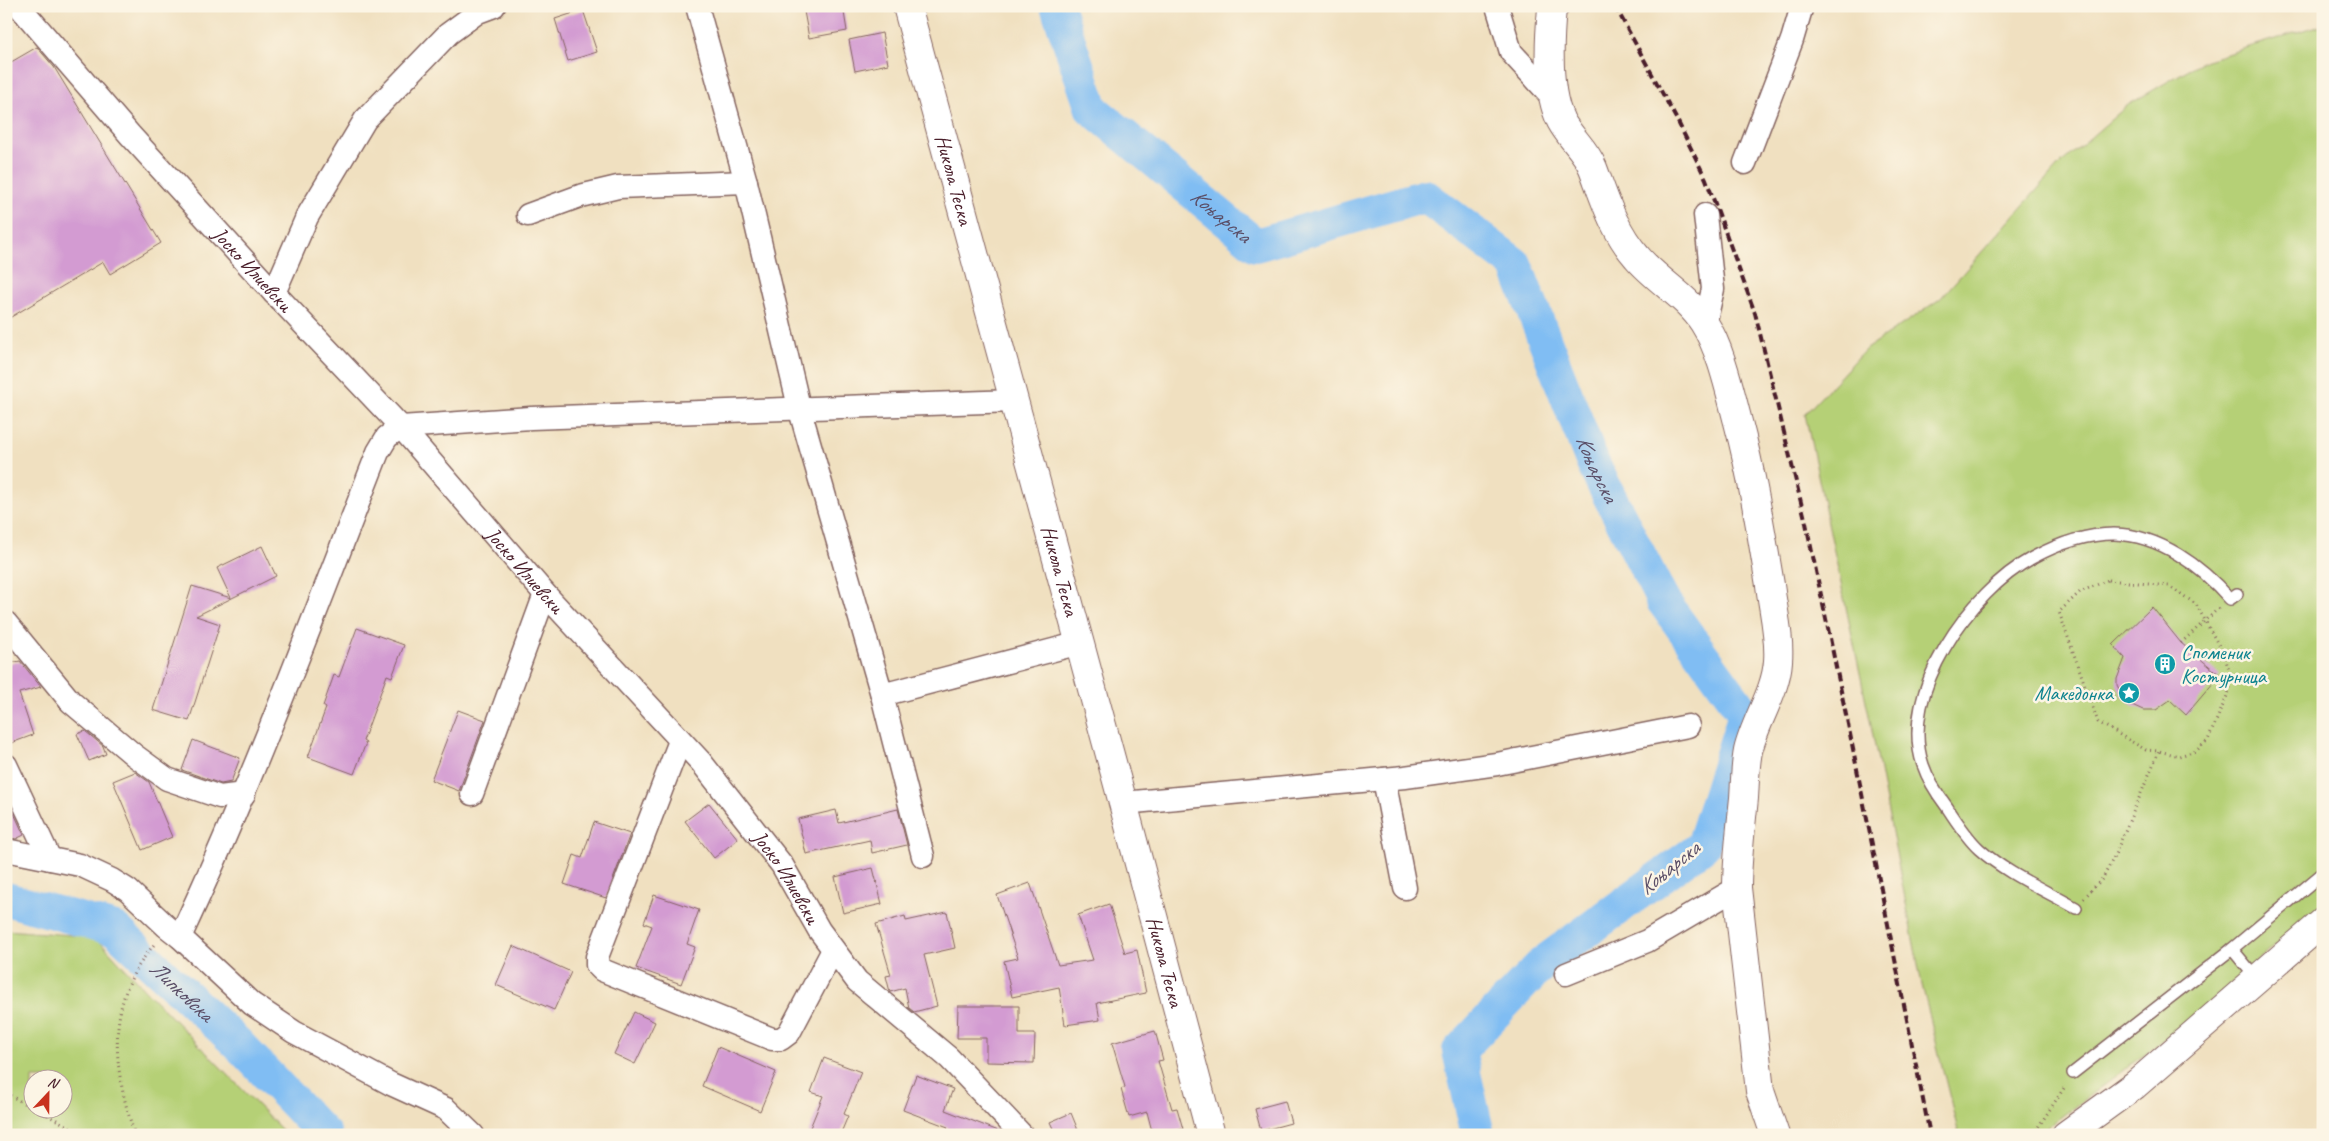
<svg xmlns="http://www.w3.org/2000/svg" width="2329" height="1141" font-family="Caveat,sans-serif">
  <rect width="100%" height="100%" fill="#fcf5e5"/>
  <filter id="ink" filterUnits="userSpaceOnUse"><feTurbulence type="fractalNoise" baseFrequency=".02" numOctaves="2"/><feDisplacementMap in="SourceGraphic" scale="10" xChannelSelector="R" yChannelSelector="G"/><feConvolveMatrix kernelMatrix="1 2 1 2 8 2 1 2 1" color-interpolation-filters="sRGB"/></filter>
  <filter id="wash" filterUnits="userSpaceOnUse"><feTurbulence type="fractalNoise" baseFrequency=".0096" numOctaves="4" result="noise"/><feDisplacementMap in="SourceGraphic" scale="20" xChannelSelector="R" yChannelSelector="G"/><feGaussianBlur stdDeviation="1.12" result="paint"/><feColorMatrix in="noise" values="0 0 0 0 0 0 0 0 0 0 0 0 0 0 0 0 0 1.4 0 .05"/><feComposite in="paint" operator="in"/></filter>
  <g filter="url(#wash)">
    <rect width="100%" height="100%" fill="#f0e0c0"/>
    <g fill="#b5d076" stroke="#807850" fill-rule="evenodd">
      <polygon points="2323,24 2323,903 2190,1020 2037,1135 1959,1135 1922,985 1871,725 1805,414 1866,349 1940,299 2060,164 2128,105 2201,62"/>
      <path d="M 6,930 L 96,937 L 145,990 L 287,1135 L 6,1135 ZM 32,1078 L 62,1078 L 62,1108 L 32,1108 Z"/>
    </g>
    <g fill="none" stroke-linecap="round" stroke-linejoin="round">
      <g stroke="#80bdf3" stroke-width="34">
        <path id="s1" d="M 1057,6 L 1092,109 L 1256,245 L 1425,196 L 1515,264 L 1594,466 L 1663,601 L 1745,714 L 1703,846 L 1543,963 L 1459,1051 L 1478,1135"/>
        <path id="s2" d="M 6,899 L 115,929 L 238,1044 L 325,1135"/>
      </g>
    </g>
    <g id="blocks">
      <g fill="#d39bd2">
        <polygon points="803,6 843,6 847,31 809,38"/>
        <polygon points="583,10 597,52 568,61 555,19"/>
        <polygon points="882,33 888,64 855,71 849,40"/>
        <polygon points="37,47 54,67 161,243 110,274 103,262 6,320 6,65"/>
        <polygon points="262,546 276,576 196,616 220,624 189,721 153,710 192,586 231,598 217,568"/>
        <polygon points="2152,607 2181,643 2220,675 2186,715 2170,700 2156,710 2143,710 2132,705 2122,695 2117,685 2117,679 2125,658 2113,645"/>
        <polygon points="357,628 404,645 392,677 387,675 363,741 366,743 354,774 308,757 326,708 323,706 334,675 339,677"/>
        <polygon points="20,661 41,687 19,693 33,735 6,745 6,664"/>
        <polygon points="458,710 485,720 459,791 431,780"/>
        <polygon points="85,731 103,746 106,754 89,761 77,734"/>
        <polygon points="193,740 240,758 231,782 221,784 182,770"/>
        <polygon points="135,772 149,782 172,837 142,850 113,781"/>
        <polygon points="6,796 24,835 16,839 6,837"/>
        <polygon points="709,803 738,839 714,858 685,821"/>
        <polygon points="898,809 907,845 872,853 870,840 806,854 798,819 836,810 839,823"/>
        <polygon points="594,822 630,834 606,898 564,884 574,855 582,858"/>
        <polygon points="873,868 882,904 843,913 835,877"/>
        <polygon points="1030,883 1058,965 1093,960 1078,915 1109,904 1125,953 1137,950 1146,993 1097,1003 1100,1020 1065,1025 1059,987 1012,997 1004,961 1018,958 997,895"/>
        <polygon points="654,895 699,910 687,944 695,947 681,984 636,968 652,926 644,923"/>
        <polygon points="947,912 955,948 924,955 937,1006 914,1012 909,1008 905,988 890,992 886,976 891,975 876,924 905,916 906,921"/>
        <polygon points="513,946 571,972 554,1010 496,985"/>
        <polygon points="958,1006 1019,1006 1019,1034 1035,1034 1034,1063 986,1062 986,1038 957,1038"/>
        <polygon points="634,1012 655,1022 635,1064 614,1054"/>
        <polygon points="1155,1031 1163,1060 1158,1061 1172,1109 1177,1108 1183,1129 1163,1135 1153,1135 1147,1112 1129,1117 1121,1089 1125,1087 1112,1043"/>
        <polygon points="718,1047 776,1072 760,1111 702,1086"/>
        <polygon points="824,1058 861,1072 844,1114 848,1116 840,1135 807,1135 823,1096 811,1092"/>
        <polygon points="916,1075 953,1089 945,1110 1001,1132 1004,1135 945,1135 948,1127 903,1110"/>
        <polygon points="1285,1101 1291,1123 1261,1131 1255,1109"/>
        <polygon points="1071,1113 1080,1135 1056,1135 1050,1122"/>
      </g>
    </g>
  </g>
  <g filter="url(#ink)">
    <use href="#blocks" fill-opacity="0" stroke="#84635f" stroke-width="1"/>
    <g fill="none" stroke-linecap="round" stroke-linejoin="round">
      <g stroke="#84635f" stroke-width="14">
        <g id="service">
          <path d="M 2076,908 C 2043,889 2007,874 1979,849 C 1967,838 1956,821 1947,807 C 1938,795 1928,780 1923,765 C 1898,693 1971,591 2032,558 C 2056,545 2086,534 2114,534 C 2160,535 2201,566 2230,599 L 2237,594"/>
          <polyline points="2232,949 2257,979"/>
          <polyline points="2073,1073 2232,949 2323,873"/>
        </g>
      </g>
      <g stroke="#84635f" stroke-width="25">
        <g id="minor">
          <path id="s3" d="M 19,6 L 130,135 L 274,293 L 401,427 L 545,594 L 701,762 L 782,865 L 819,930 L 857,981 L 949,1058 L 1022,1135"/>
          <polyline points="697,6 746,182 799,407 882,695 923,856"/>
          <polyline points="1497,6 1511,52 1554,99"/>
          <polyline points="1745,163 1792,40 1802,6"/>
          <polyline points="528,215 580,196 618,187 746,182"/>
          <polyline points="274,293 307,217 365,120 448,34 478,12 494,6"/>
          <polyline points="1705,324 1713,289 1705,215"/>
          <polyline points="6,623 71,702 134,755 167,779 220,797 244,794"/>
          <polyline points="882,695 1080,643"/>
          <polyline points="680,741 597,957 597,965 602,970 772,1039 781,1039 789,1033 833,950"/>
          <polyline points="6,765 50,859"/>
          <polyline points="1384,779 1405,888"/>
          <polyline points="472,794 545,594"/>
          <polyline points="1123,803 1405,777 1497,764 1688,726"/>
          <polyline points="6,850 80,865 112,880 128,890 166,926 180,937 252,1004 294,1032 391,1084 446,1109 473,1135"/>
          <path d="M 180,937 C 254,779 314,615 378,452 L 387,437 L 401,427 L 531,418 L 1014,401"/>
          <polyline points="1566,974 1647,941 1737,888"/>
        </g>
      </g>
      <g stroke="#84635f" stroke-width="30">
        <g id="tertiary">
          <path d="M 1555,6 L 1552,8 C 1549,41 1546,91 1561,121 C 1570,138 1586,150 1593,168 C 1605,200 1614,231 1637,257 C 1657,281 1688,297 1704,323 C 1721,349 1730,392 1738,422 C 1752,475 1761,531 1770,585 C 1773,610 1780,636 1778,661 C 1776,692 1755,721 1748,751 C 1745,766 1745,783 1744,798 C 1741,828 1737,858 1737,888 L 1760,1091 L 1775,1135"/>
          <polyline points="2066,1135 2135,1085 2323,922"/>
        </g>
      </g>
      <g stroke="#84635f" stroke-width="30">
        <g id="secondary">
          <path id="s4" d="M 907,6 L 1123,803 L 1211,1135"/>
        </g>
      </g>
      <g stroke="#84635f" stroke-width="3" stroke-dasharray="1 4" stroke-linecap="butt">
        <polygon points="2108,580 2169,586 2196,604 2225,657 2230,674 2230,689 2208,740 2196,751 2179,756 2159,751 2146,750 2098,722 2059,612 2080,592"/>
        <polyline points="2181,643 2220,607"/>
        <polyline points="2084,898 2103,878 2114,857 2159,751"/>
        <polyline points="6,1093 32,1108"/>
        <polyline points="34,1108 85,1135"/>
        <path d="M 135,1135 C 117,1082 106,1021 136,970 C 142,960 149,951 156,942"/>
        <polyline points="2033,1135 2066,1085"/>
      </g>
      <use href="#service" stroke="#fff" stroke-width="11"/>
      <use href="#minor" stroke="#fff" stroke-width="22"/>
      <use href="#tertiary" stroke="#fff" stroke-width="28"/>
      <use href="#secondary" stroke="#fff" stroke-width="28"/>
      <polyline stroke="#4a1f2b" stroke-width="4" stroke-dasharray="8 4" stroke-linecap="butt" points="1615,6 1678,122 1706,179 1755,313 1806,523 1850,734 1930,1135"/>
    </g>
  </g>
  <defs>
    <g id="building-disc" transform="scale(1.125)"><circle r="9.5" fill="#0f9aa8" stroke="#fcf5e5"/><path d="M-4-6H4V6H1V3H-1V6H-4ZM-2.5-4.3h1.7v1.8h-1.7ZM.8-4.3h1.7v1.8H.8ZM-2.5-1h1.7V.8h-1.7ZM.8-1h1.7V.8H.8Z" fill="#fff"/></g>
    <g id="sight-disc" transform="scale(1.125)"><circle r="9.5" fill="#0f9aa8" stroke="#fcf5e5"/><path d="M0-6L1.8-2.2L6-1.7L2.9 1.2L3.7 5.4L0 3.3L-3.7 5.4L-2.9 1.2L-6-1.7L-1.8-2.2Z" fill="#fff"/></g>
  </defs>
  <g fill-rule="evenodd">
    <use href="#building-disc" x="2165" y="664"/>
    <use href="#sight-disc" x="2129" y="693"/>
  </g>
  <g text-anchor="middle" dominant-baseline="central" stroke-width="5" stroke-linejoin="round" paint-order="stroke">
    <g font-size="21" fill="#4a1f2b" stroke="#fcf5e5">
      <text stroke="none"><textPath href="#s4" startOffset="180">Никола Теска</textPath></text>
      <text stroke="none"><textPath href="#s3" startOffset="352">Јоско Илиевски</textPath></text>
      <text stroke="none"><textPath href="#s3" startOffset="758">Јоско Илиевски</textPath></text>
      <text stroke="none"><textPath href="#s4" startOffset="585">Никола Теска</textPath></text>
      <text stroke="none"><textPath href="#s3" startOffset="1162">Јоско Илиевски</textPath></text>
      <text stroke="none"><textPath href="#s4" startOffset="990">Никола Теска</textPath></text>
    </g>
    <g font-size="21" fill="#0d838f" stroke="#fcf5e5" text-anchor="start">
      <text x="2181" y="652">Споменик<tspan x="2181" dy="24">Костурница</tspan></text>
      <text x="2113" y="693" text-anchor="end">Македонка</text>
    </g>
    <g font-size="22" font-style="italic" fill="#5a4e67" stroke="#fcf5e5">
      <text stroke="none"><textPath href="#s1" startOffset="276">Коњарска</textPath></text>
      <text stroke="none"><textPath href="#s1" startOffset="831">Коњарска</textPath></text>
      <text transform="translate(1669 868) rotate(-39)">Коњарска</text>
      <text stroke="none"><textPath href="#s2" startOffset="204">Липковска</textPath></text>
    </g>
  </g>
  <rect width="2329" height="1141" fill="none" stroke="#fcf5e5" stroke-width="25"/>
  <g transform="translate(48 1094) rotate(22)"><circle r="24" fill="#fcf5e5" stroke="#b59f9b"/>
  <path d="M0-4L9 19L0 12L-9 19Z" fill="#c8321e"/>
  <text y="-8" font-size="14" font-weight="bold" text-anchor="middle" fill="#4a1f2b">N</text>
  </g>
</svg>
